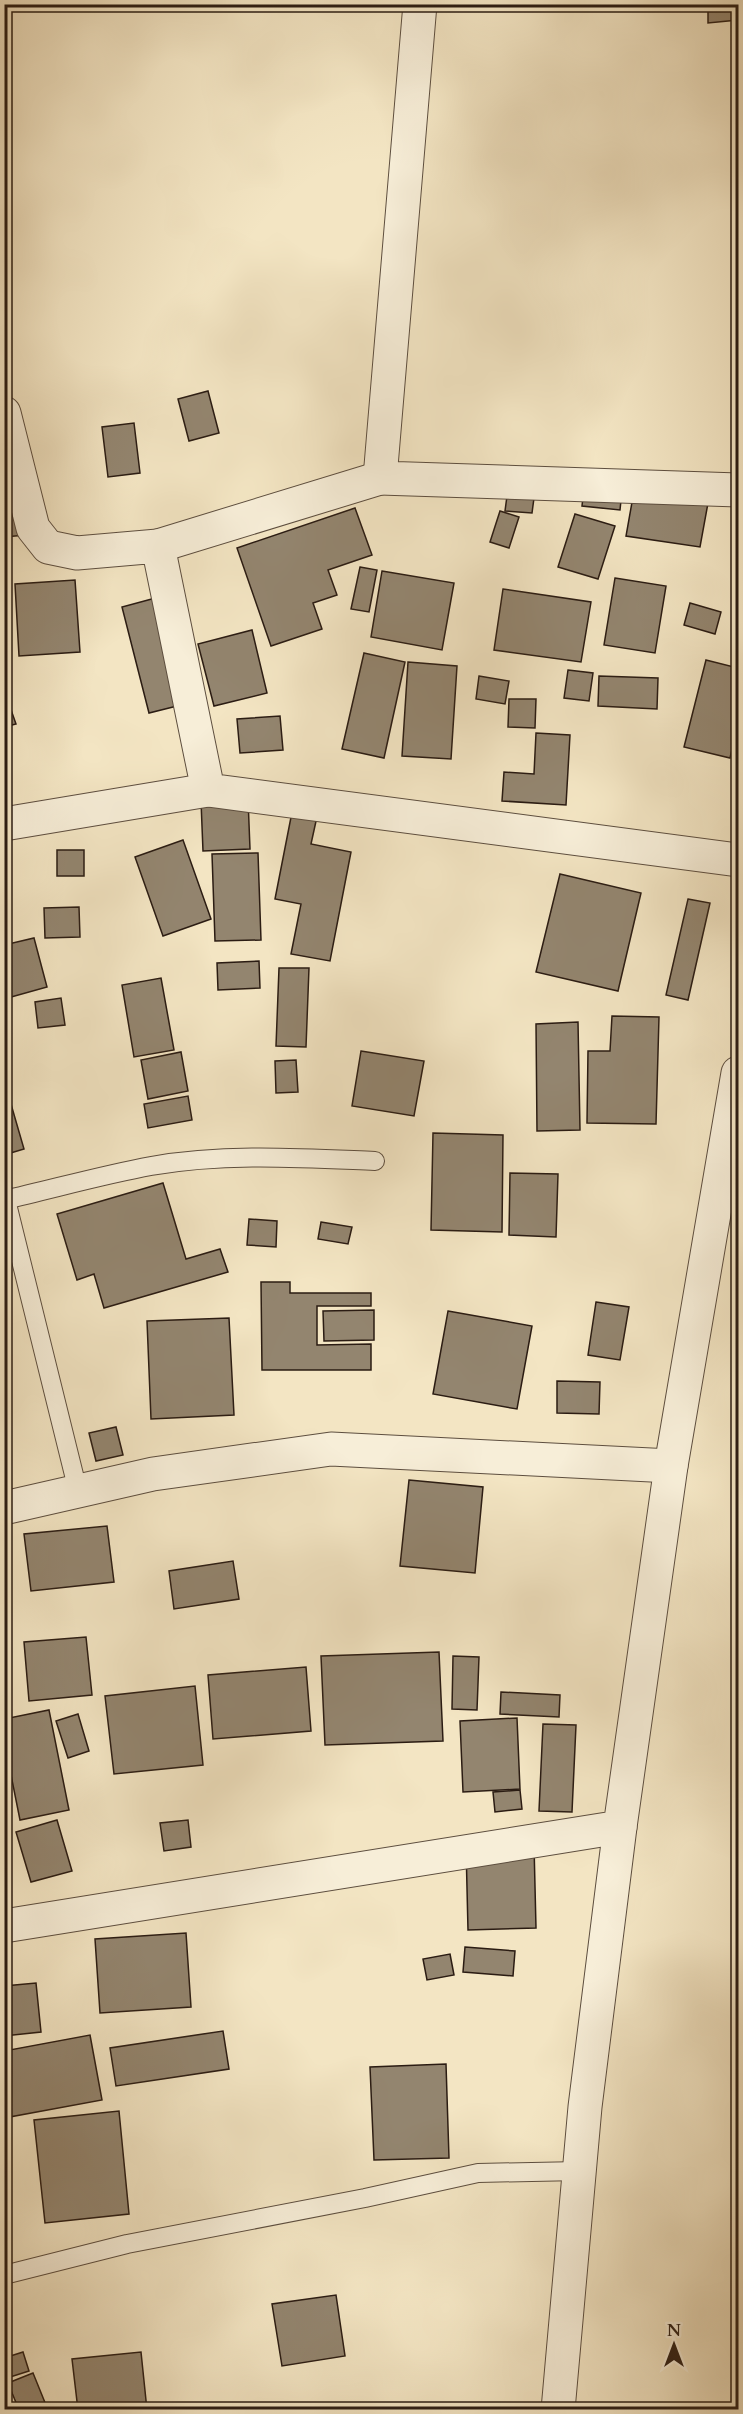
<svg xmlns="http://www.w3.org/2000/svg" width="743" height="2414" font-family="Cardo,serif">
  <rect width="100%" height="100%" fill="#f3e5c3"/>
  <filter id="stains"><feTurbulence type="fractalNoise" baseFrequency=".00333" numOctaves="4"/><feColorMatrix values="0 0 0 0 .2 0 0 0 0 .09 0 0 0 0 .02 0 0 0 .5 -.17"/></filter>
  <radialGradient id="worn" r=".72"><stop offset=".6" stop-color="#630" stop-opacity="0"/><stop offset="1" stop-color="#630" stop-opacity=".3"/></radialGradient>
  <g fill="#93856f" stroke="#2b1c13" stroke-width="1.5">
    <polygon points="708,4 738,4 738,20 708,23"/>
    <polygon points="208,391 219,433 189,441 178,399"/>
    <polygon points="134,423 140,473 108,477 102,427"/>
    <polygon points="585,478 623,481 620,510 582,506"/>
    <polygon points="634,491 708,503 700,547 626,536"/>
    <polygon points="23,495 26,535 4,537 4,497"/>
    <polygon points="507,496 534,498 532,513 505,511"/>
    <polygon points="355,508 372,555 328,570 337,595 313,603 322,629 271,646 237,548"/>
    <polygon points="500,511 519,517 509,548 490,542"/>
    <polygon points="575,514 615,526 598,579 558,567"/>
    <polygon points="360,567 377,570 369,612 351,609"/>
    <polygon points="382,571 454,583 442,650 371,637"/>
    <polygon points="615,578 666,586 655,653 604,645"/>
    <polygon points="75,580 80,652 19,656 15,584"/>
    <polygon points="503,589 591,602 581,662 494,650"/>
    <polygon points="174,593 201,700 149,713 122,607"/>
    <polygon points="690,603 721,612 715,634 684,625"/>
    <polygon points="252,630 267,693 214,706 198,644"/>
    <polygon points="364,653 405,662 384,758 342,749"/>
    <polygon points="706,660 738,668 738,723 730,758 684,747"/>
    <polygon points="408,662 457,666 451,759 402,756"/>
    <polygon points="568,670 593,673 589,701 564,698"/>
    <polygon points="479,676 509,681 505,704 476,699"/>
    <polygon points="599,676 658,678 657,709 598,706"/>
    <polygon points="4,690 16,724 4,727"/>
    <polygon points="509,699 536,699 535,728 508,727"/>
    <polygon points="280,716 283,750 240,753 237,719"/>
    <polygon points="536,733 570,735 566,805 502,801 504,772 534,774"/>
    <polygon points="248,798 250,849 203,851 201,801"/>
    <polygon points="293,807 318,812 311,844 351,852 330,961 291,954 301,904 275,899"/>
    <polygon points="183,840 211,919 163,936 135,857"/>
    <rect x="57" y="850" width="27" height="26"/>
    <polygon points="258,853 261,940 215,941 212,854"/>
    <polygon points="560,874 641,893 618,991 536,972"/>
    <polygon points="688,899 710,903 688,1000 666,995"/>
    <polygon points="79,907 80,937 45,938 44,908"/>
    <polygon points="34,938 47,987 4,999 4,945"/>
    <polygon points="259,961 260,988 218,990 217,963"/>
    <polygon points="279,968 309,968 306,1047 276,1046"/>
    <polygon points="161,978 174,1050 134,1057 122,985"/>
    <polygon points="61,998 65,1025 38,1028 35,1002"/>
    <polygon points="612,1016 659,1017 656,1124 587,1123 588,1051 610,1051"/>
    <polygon points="578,1022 580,1130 537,1131 536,1024"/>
    <polygon points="361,1051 424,1061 414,1116 352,1106"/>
    <polygon points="181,1052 188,1091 148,1099 141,1060"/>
    <polygon points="296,1060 298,1092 276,1093 275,1061"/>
    <polygon points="4,1080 24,1149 4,1155"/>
    <polygon points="188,1096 192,1120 148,1128 144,1104"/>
    <polygon points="433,1133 503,1135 502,1232 431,1230"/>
    <polygon points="510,1173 558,1174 556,1237 509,1235"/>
    <polygon points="163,1183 186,1259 220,1249 228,1272 104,1308 94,1274 77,1280 57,1214"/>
    <polygon points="249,1219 277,1221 276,1247 247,1245"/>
    <polygon points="321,1222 352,1227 348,1244 318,1239"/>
    <polygon points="261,1282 290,1282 290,1293 371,1293 371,1306 317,1306 317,1345 371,1344 371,1370 262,1370"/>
    <polygon points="596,1302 629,1307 620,1360 588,1355"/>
    <polygon points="374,1310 374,1340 324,1341 323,1311"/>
    <polygon points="448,1311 532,1326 517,1409 433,1394"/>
    <polygon points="229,1318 234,1415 151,1419 147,1321"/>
    <polygon points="557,1381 600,1382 599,1414 557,1413"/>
    <polygon points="116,1427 123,1455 96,1461 89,1433"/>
    <polygon points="409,1480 483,1487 475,1573 400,1566"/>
    <polygon points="107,1526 114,1582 31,1591 24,1534"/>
    <polygon points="233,1561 239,1599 174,1609 169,1571"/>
    <polygon points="86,1637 92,1695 29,1701 24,1642"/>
    <polygon points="439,1652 443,1741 325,1745 321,1656"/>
    <polygon points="453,1656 479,1657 477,1710 452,1709"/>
    <polygon points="306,1667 311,1731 213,1739 208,1675"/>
    <polygon points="195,1686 203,1765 114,1774 105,1696"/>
    <polygon points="501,1692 560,1695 559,1717 500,1714"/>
    <polygon points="49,1710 69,1810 20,1820 4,1740 4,1719"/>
    <polygon points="78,1714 89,1751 68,1758 56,1721"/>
    <polygon points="517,1718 520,1789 463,1792 460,1721"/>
    <polygon points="543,1724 576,1725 572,1812 539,1811"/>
    <polygon points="520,1790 522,1809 495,1812 493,1792"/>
    <polygon points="57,1820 72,1871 31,1882 16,1832"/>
    <polygon points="188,1820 191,1847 164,1851 160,1823"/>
    <polygon points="534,1845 536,1928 468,1930 466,1846"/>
    <polygon points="186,1933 191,2007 100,2013 95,1939"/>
    <polygon points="465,1947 515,1951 513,1976 463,1972"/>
    <polygon points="450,1954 454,1975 427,1980 423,1959"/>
    <polygon points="36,1983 41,2032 4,2036 4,1986"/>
    <polygon points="223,2031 229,2069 116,2086 110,2048"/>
    <polygon points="90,2035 102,2100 4,2118 4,2051"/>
    <polygon points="446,2064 449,2158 374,2160 370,2067"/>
    <polygon points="119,2111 129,2214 45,2223 34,2120"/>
    <polygon points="336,2295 345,2356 282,2366 272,2304"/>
    <polygon points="23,2352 29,2371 4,2379 4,2358"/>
    <polygon points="141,2352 147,2410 78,2410 72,2359"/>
    <polygon points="33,2373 48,2410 19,2410 8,2383"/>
  </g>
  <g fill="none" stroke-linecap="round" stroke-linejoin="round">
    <g stroke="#5d4e3f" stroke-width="20">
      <g id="service">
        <path d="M 4,1200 C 53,1189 102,1175 151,1166 C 225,1153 301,1158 375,1161"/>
        <polyline points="6,1200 78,1491"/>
        <polyline points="4,2275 127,2244 365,2198 478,2173 580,2171"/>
      </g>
    </g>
    <g stroke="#5d4e3f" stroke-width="35">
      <g id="minor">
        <polyline points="420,4 380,478 738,490"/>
        <polyline points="4,413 33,528 48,547 77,553 158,546 208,790 738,860"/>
        <polyline points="158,546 380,478"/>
        <polyline points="4,824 208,790"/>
        <polyline points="4,1508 153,1474 331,1449 671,1466"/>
        <polyline points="4,1926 620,1827 671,1466 738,1073"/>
        <polyline points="558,2410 585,2107 620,1827"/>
      </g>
    </g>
    <use href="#service" stroke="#f7eed8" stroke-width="18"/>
    <use href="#minor" stroke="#f7eed8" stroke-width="33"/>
  </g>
  <rect width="743" height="2414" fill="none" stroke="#f3e5c3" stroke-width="24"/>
  <rect x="6" y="6" width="731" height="2402" fill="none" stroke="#2b1c13" stroke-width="3"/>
  <rect x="12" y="12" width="719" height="2390" fill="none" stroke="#2b1c13" stroke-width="1.5"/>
  <g transform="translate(674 2345)" stroke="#f7eed8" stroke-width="4.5" paint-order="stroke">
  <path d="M0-4.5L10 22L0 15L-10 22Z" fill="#2b1c13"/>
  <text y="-9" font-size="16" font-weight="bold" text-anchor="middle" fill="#2b1c13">N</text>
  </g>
  <rect width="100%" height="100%" filter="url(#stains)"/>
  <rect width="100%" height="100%" fill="url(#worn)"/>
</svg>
